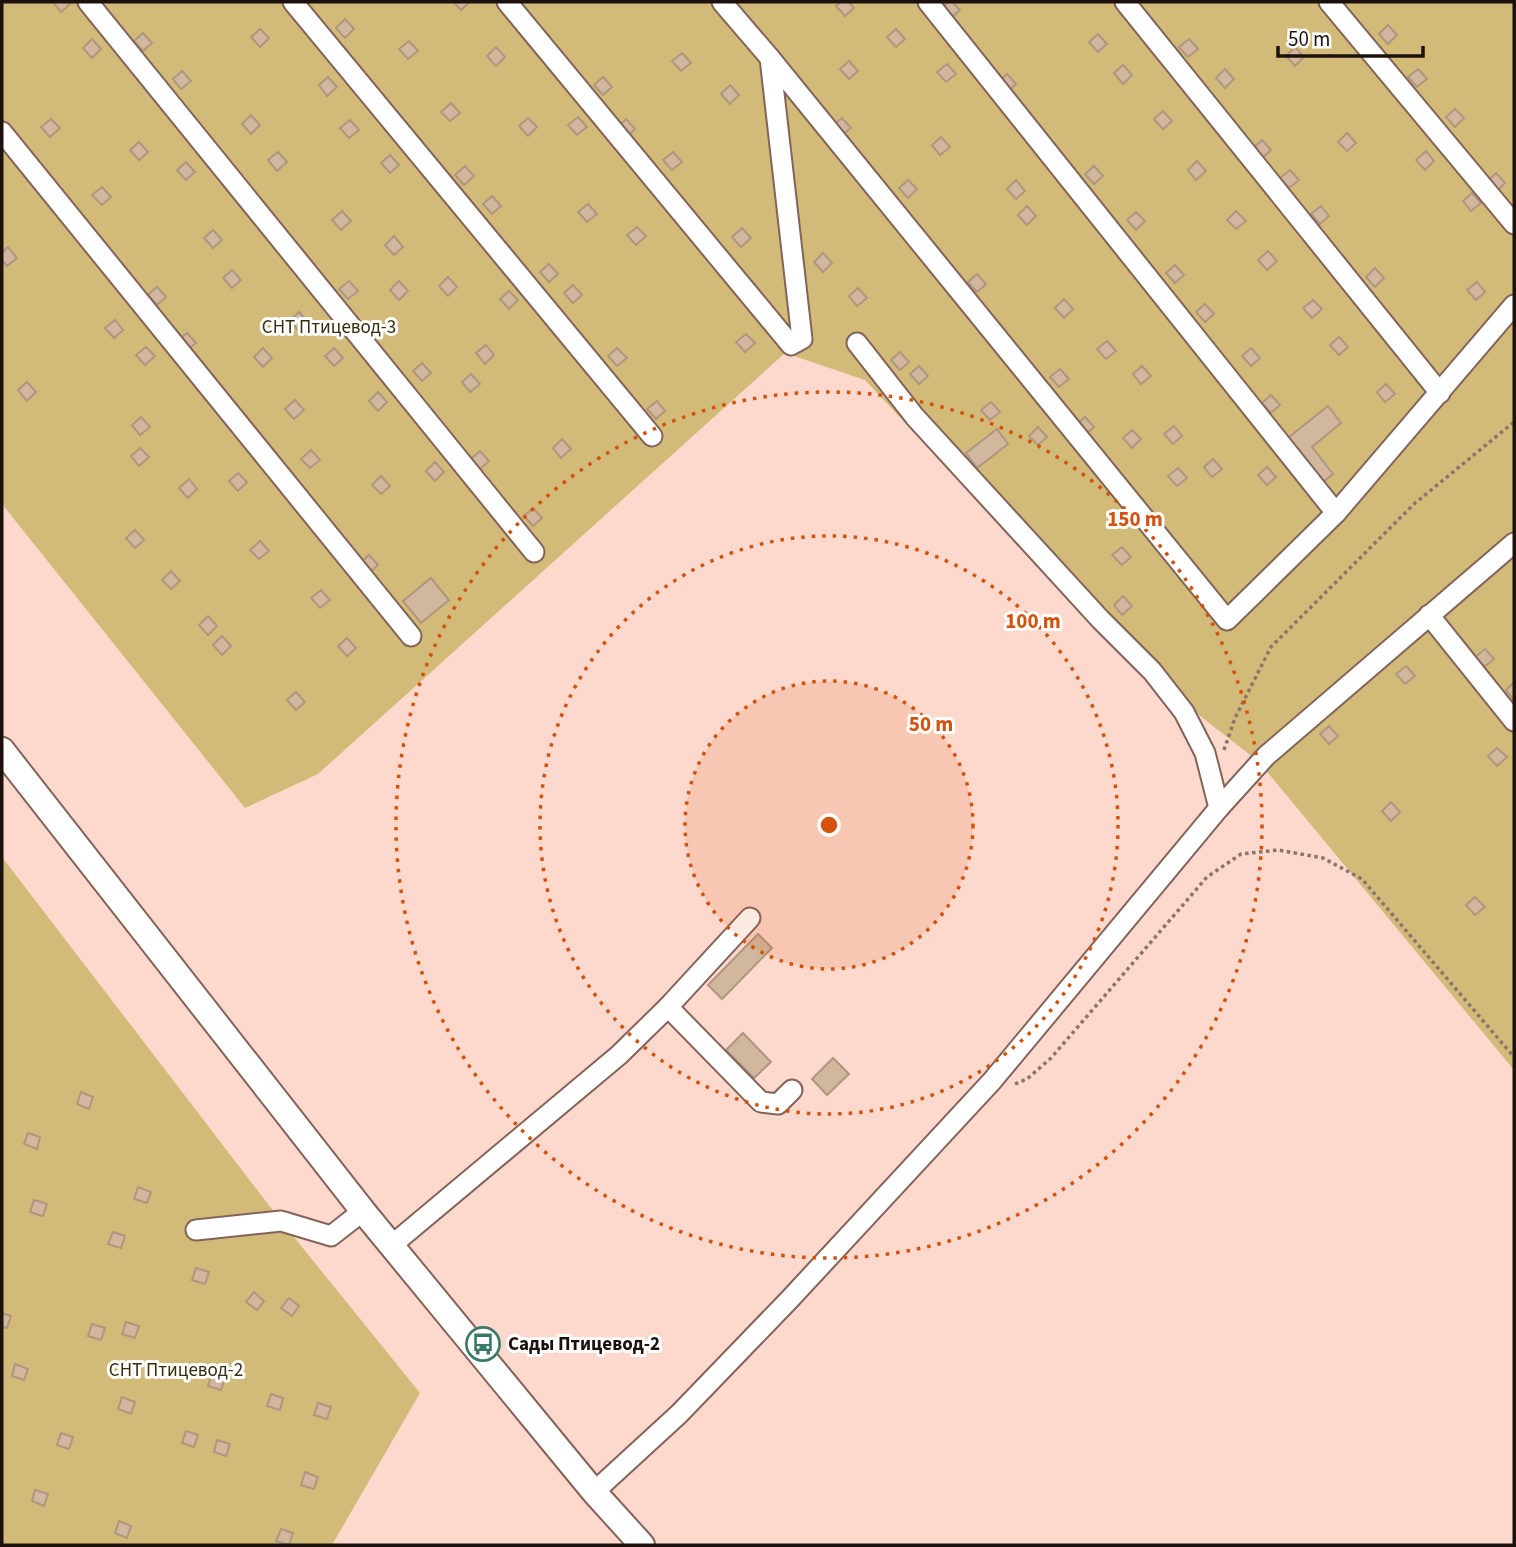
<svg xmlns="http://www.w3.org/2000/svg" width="1516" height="1547" font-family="'Source Sans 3',sans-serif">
  <rect width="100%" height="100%" fill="#fdd8cc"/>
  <g fill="#d2bb79">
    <polygon points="2,2 1514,2 1514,1070 1259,762 1124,656 865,380 785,353 318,774 245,808 2,504"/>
    <polygon points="2,857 281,1221 420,1393 332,1545 2,1545"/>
  </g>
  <g fill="#d2b79f" stroke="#af967e" stroke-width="2">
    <polygon points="53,2 69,2 71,3 61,12"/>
    <polygon points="453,2 470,2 461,10"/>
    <polygon points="841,2 849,2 854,8 845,16 836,6"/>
    <polygon points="949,2 952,2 960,10 950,19 941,8"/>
    <polygon points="345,19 354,29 345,38 336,28"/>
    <polygon points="1388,25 1397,35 1388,44 1379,34"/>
    <polygon points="260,29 269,38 260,47 251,37"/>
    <polygon points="896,29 905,39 896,47 887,37"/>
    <polygon points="143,33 152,43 143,51 134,41"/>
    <polygon points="1098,34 1107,44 1098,52 1089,42"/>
    <polygon points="92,39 101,49 92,58 83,48"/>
    <polygon points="1189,39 1198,49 1188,57 1179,47"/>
    <polygon points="409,41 418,51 408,59 399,49"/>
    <polygon points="496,47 505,57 496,66 487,56"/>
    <polygon points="1295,47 1304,57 1295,66 1286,56"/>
    <polygon points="682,53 691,63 681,71 672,61"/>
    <polygon points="849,61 858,71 849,79 840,69"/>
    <polygon points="947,64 956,74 946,82 937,72"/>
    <polygon points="1123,65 1132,75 1123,84 1114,73"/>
    <polygon points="1225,69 1234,79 1225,88 1216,78"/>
    <polygon points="1418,69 1427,79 1417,87 1408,77"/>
    <polygon points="182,71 191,81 181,89 173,79"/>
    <polygon points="1007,74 1016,84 1007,92 998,82"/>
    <polygon points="328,77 337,87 327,96 319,85"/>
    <polygon points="603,77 612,87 603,95 594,85"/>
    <polygon points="730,85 739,95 730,104 721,94"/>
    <polygon points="451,103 460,113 450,121 441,112"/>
    <polygon points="1455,109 1464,118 1455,127 1446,117"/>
    <polygon points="1163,111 1172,121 1163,129 1154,119"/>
    <polygon points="251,115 260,125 251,134 242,124"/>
    <polygon points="578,117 587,127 577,135 568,125"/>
    <polygon points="528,118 537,127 528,136 519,126"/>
    <polygon points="842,118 851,128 841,136 832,126"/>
    <polygon points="51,119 60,128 50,137 41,127"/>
    <polygon points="626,119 635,129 626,138 617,128"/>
    <polygon points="350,120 359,130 349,138 340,128"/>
    <polygon points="1347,133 1356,143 1347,151 1338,142"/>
    <polygon points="941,137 950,147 940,155 932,145"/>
    <polygon points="1262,140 1271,150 1262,158 1253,148"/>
    <polygon points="139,142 148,152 139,160 130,150"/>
    <polygon points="1426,151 1434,161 1425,170 1416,160"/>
    <polygon points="278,152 287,162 277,171 268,160"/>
    <polygon points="673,152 682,162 672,170 663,160"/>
    <polygon points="390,155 399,165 390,173 381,163"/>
    <polygon points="1197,161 1206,171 1196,180 1188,170"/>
    <polygon points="186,162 195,172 186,180 177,170"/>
    <polygon points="465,166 474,176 464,185 455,175"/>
    <polygon points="1094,166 1103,176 1094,184 1085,174"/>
    <polygon points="1290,170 1299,180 1289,188 1280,178"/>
    <polygon points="1496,173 1505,183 1496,192 1487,182"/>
    <polygon points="908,180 917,189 908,198 899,188"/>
    <polygon points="1016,180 1025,191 1016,199 1007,189"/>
    <polygon points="102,187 111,197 102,205 92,195"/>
    <polygon points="1472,193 1481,203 1471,211 1463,201"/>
    <polygon points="492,196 501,206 492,214 483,204"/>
    <polygon points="588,204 597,214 587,222 578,212"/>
    <polygon points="1027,206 1036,216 1027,225 1018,215"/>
    <polygon points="1321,206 1329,216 1320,224 1311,214"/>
    <polygon points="342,211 351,221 341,230 332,220"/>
    <polygon points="1236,211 1246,221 1236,229 1227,220"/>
    <polygon points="1136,212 1145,221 1136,230 1127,220"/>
    <polygon points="637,227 646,236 636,245 627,235"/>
    <polygon points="742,228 751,238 741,247 732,237"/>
    <polygon points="213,230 222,240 213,248 204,238"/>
    <polygon points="394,236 403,247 394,255 385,245"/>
    <polygon points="8,247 17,258 7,266 2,260 2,253"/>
    <polygon points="1268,251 1277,261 1267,270 1258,260"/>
    <polygon points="823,253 832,263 823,272 814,262"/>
    <polygon points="549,264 558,274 549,282 540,272"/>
    <polygon points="1175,265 1184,275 1175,283 1166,273"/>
    <polygon points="1375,268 1384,278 1375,287 1366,277"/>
    <polygon points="232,270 241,280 232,288 223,278"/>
    <polygon points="977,274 986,284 977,292 968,282"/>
    <polygon points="448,277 457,287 448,296 439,286"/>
    <polygon points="349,281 358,291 348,299 339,289"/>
    <polygon points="399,281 408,291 399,300 390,290"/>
    <polygon points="1477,282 1485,292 1476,300 1467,290"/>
    <polygon points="573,285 582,295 573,303 564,293"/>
    <polygon points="157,287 166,297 157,305 148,295"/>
    <polygon points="858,288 867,298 857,306 849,296"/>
    <polygon points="509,291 518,300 509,309 500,299"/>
    <polygon points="1064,299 1073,309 1064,318 1055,308"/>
    <polygon points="1313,300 1322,309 1312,318 1303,308"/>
    <polygon points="1205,304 1214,314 1205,322 1196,312"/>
    <polygon points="299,312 308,322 298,330 290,320"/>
    <polygon points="115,320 123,330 114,338 105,328"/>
    <polygon points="187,333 196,343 186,351 177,341"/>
    <polygon points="746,334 755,343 745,352 736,342"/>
    <polygon points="1339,337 1348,347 1339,355 1330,345"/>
    <polygon points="1107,341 1116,351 1106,359 1097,349"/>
    <polygon points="486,345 494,355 485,364 476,353"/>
    <polygon points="146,347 155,356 145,365 136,355"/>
    <polygon points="263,348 272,358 263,367 254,357"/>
    <polygon points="334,348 343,358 334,366 325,356"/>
    <polygon points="617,348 627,358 617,366 608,356"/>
    <polygon points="1251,348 1260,358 1251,366 1242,356"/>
    <polygon points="900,352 909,362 900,370 891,360"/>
    <polygon points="422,363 431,373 422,381 413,371"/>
    <polygon points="919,366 928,376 919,384 910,374"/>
    <polygon points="1142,366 1151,376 1141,384 1133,374"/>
    <polygon points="1060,369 1069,379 1059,387 1050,377"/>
    <polygon points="471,374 480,384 470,392 462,382"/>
    <polygon points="27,382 36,392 27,401 18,390"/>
    <polygon points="1386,384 1395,394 1385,402 1377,392"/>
    <polygon points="378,392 387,402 378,411 369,401"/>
    <polygon points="1271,395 1280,405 1271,413 1262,403"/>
    <polygon points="295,400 304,410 294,419 285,409"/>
    <polygon points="657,401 665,411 656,419 647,409"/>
    <polygon points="991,402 1000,412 990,420 981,410"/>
    <polygon points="1328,406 1341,423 1312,447 1333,474 1318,486 1283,442"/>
    <polygon points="141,417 150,427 140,435 132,425"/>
    <polygon points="1085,417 1094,427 1084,436 1075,426"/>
    <polygon points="1174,426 1182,436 1173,444 1164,434"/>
    <polygon points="1038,427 1047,437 1038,445 1029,436"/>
    <polygon points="997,429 1008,444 977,468 966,453"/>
    <polygon points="1132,430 1141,439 1132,448 1123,438"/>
    <polygon points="562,439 571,449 561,458 553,448"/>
    <polygon points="140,448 149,457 139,466 131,456"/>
    <polygon points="311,450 320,460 310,468 301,459"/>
    <polygon points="480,451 489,461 480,469 471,459"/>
    <polygon points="1213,459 1222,469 1212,477 1204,467"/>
    <polygon points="435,462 444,472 435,481 426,471"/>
    <polygon points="1267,467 1276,477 1267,485 1258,475"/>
    <polygon points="1178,468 1187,478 1177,486 1168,476"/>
    <polygon points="238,473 247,482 238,491 229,481"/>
    <polygon points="381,476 390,486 381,494 372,485"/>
    <polygon points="189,479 197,489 188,498 179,488"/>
    <polygon points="533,508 542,518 533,526 524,516"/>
    <polygon points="135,530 144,540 135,548 126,538"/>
    <polygon points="260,541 269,551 259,559 250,550"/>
    <polygon points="1122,547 1131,557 1122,565 1112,555"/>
    <polygon points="369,555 378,565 369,573 360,563"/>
    <polygon points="171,571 180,581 171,589 162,580"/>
    <polygon points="431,578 449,600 421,623 403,601"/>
    <polygon points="321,590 330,600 320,608 311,598"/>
    <polygon points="1123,596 1132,606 1122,615 1114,605"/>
    <polygon points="208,616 217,626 208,635 199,625"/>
    <polygon points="222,636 231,646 222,655 213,645"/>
    <polygon points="347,638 356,648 347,656 338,646"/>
    <polygon points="1485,649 1494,659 1484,667 1475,657"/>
    <polygon points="1406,666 1415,676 1405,684 1396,674"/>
    <polygon points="1514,682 1514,700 1506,690"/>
    <polygon points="296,692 305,702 296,710 287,700"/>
    <polygon points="1329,726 1338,736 1329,744 1320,734"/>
    <polygon points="1497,748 1507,757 1497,766 1488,756"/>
    <polygon points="1391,802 1400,812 1391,821 1382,811"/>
    <polygon points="1475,897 1485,907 1475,915 1466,905"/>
    <polygon points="758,934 772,948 722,999 708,985"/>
    <polygon points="743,1033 771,1062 754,1078 726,1050"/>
    <polygon points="833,1058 849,1074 827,1095 812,1079"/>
    <polygon points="81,1092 93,1097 89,1109 77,1104"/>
    <polygon points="28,1133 40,1137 37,1149 24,1144"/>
    <polygon points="138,1187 151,1192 147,1203 134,1199"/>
    <polygon points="34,1200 47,1204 43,1216 30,1212"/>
    <polygon points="113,1232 125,1236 121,1248 108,1244"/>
    <polygon points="196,1268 209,1272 205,1284 192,1280"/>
    <polygon points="254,1292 264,1301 257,1310 246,1302"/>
    <polygon points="289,1298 299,1306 292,1316 281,1308"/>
    <polygon points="2,1313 11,1316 7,1328 2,1327"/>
    <polygon points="126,1322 139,1326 135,1338 122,1334"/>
    <polygon points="92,1324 105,1328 101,1340 88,1336"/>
    <polygon points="15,1364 28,1369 24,1380 12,1376"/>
    <polygon points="212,1374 225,1378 221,1390 208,1386"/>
    <polygon points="271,1394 283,1398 280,1410 267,1406"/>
    <polygon points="122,1397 135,1402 131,1414 118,1409"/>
    <polygon points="318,1403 331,1407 327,1419 314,1415"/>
    <polygon points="186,1431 198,1435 194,1447 182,1443"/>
    <polygon points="61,1433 73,1437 69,1449 57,1445"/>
    <polygon points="217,1440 230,1444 226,1456 214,1452"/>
    <polygon points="305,1472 318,1477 314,1489 301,1485"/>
    <polygon points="35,1490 48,1494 44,1506 32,1501"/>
    <polygon points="119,1521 131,1526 127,1538 115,1533"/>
    <polygon points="281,1529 293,1533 289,1545 276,1541"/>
  </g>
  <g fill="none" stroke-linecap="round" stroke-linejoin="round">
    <g stroke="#846359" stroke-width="23">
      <g id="minor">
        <polyline points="88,2 534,552"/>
        <polyline points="293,2 652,436"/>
        <polyline points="507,2 791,345 802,339 770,58"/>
        <polyline points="722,2 770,58 1227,620 1336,513 1514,305"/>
        <polyline points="928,2 1336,513"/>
        <polyline points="1125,2 1440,393"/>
        <polyline points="1329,2 1514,224"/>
        <polyline points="2,132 411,636"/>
        <polyline points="857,343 915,417 1100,619 1152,671 1184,712 1205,753 1219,808"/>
        <polyline points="1429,615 1514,721"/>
        <polyline points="668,1007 761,1102 778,1104 792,1090"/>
        <polyline points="196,1230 281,1221 331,1236 363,1211"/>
        <polyline points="392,1245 619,1055 668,1007 750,918"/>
        <polyline points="594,1492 679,1414 789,1300 992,1081 1219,808 1266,756 1514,543"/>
      </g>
    </g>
    <g stroke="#846359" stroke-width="28">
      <polyline id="major" points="2,750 363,1211 594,1492 642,1545"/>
    </g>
    <g stroke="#8c746c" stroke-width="3.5" stroke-dasharray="3.5 3.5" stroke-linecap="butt">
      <polyline points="1224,750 1235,718 1271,647 1414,504 1514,422"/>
      <polyline points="1015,1084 1027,1079 1051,1058 1207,877 1241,854 1278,850 1323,858 1362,879 1514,1057"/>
    </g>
    <use href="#minor" stroke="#fff" stroke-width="19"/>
    <use href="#major" stroke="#fff" stroke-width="24"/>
  </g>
  <circle cx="829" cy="825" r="144" fill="#d4520c" fill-opacity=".12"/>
  <g fill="none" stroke="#d4520c" stroke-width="3.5" stroke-dasharray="3.5 7">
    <circle cx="829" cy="825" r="144"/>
    <circle cx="829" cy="825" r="289"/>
    <circle cx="829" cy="825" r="433"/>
  </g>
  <defs>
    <g id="bus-ring" transform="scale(1.75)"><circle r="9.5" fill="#fff" stroke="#3a7967" stroke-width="1.5"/><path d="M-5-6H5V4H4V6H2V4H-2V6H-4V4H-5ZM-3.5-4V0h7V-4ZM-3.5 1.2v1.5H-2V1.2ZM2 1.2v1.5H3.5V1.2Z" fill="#3a7967"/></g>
  </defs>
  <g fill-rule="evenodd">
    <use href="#bus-ring" x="483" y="1344"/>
  </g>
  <g text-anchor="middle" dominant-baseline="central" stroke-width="6" stroke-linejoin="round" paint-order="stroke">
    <g font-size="19" fill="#382d0d" stroke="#fff">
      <text x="329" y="327">СНТ Птицевод-3</text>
      <text x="176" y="1370">СНТ Птицевод-2</text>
    </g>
    <g font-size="19" font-weight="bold" fill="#1d110d" stroke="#fff" text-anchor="start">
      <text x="508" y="1344">Сады Птицевод-2</text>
    </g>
  </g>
  <circle cx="829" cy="825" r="10" fill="#d4520c" stroke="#fff" stroke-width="3.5"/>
  <g font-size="21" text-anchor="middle" font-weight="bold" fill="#d4520c" stroke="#fff" stroke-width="6" stroke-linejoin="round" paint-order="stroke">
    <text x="1135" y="526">150 m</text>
    <text x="1033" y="628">100 m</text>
    <text x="931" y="731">50 m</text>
  </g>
  <rect width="1516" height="1547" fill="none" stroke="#1d110d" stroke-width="7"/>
  <path d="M1278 46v10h145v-10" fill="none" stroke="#1d110d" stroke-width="3.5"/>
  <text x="1288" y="46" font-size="21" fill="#1d110d" stroke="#ffffff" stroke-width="5" paint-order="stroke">50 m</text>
</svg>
